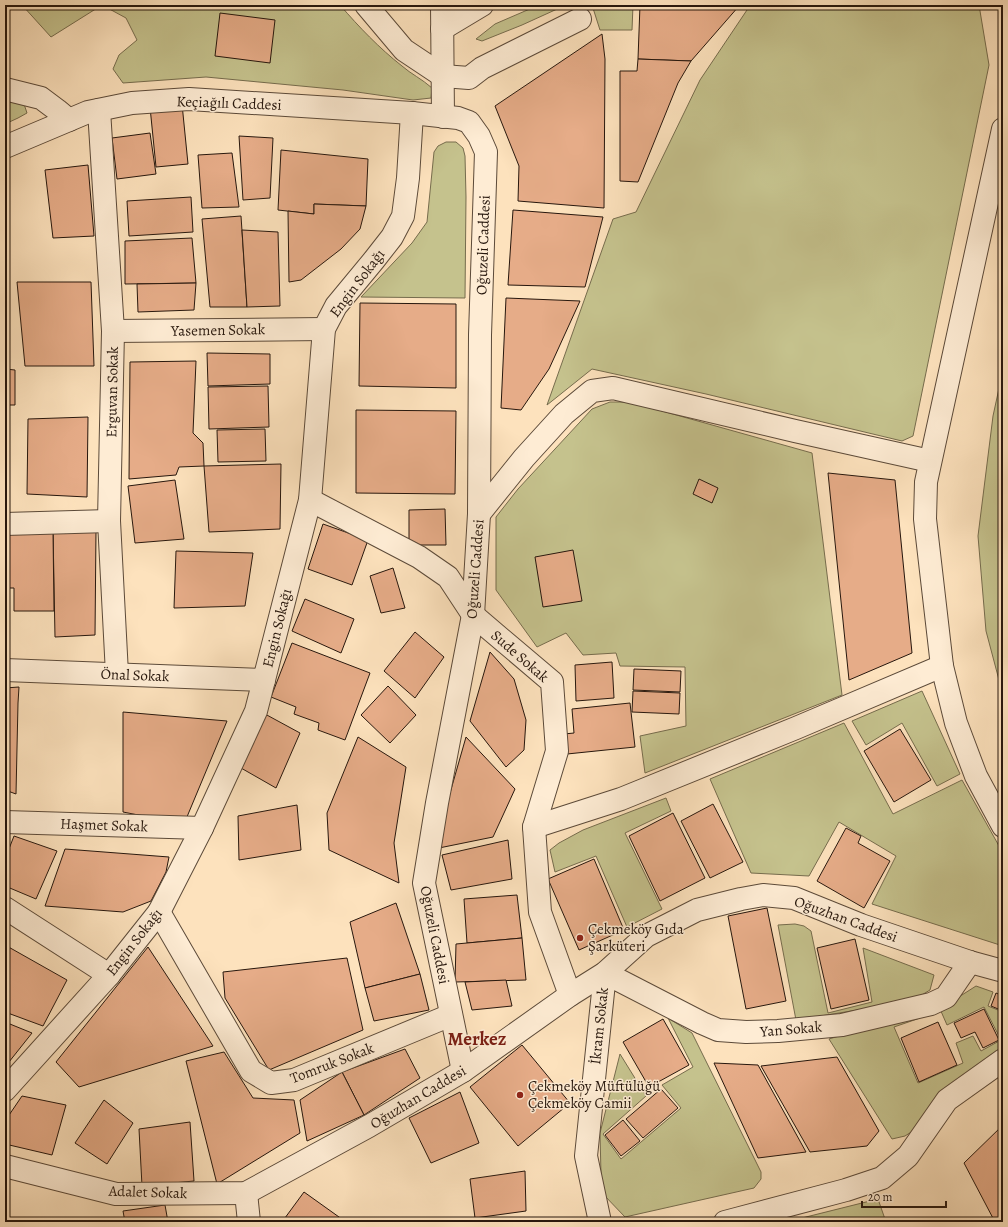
<svg xmlns="http://www.w3.org/2000/svg" width="1008" height="1227" font-family="Alegreya,serif">
  <rect width="100%" height="100%" fill="#fde2bd"/>
  <filter id="stains"><feTurbulence type="fractalNoise" baseFrequency=".005" numOctaves="4"/><feColorMatrix values="0 0 0 0 .2 0 0 0 0 .09 0 0 0 0 .02 0 0 0 .5 -.17"/></filter>
  <radialGradient id="worn" r=".72"><stop offset=".6" stop-color="#630" stop-opacity="0"/><stop offset="1" stop-color="#630" stop-opacity=".3"/></radialGradient>
  <g fill="#c5c28d" stroke="#766c4d">
    <polygon points="22,5 102,5 51,37"/>
    <path d="M 102,5 L 340,5 C 359,27 379,48 402,66 C 411,74 422,79 432,88 L 431,98 L 413,100 L 343,90 L 206,77 L 123,83 L 113,69 L 119,55 L 137,40 L 126,18 Z"/>
    <polygon points="539,5 566,5 522,25 482,41 476,39 495,24"/>
    <polygon points="592,5 633,5 632,30 600,30"/>
    <polygon points="789,5 979,5 989,65 913,436 902,441 706,394 592,369 547,405 613,219 636,212 700,80 749,7"/>
    <polygon points="5,98 24,104 27,113 18,118 5,124"/>
    <polygon points="446,142 456,142 463,148 465,156 466,197 465,298 361,297 412,243 427,222 434,152 438,146"/>
    <polygon points="1003,370 1003,695 986,631 978,536 993,416"/>
    <polygon points="610,402 630,402 812,453 842,695 645,773 640,736 686,726 685,667 620,666 616,653 583,655 566,633 537,647 496,590 496,517 518,489 592,409"/>
    <polygon points="922,691 960,774 937,786 902,723 866,745 852,721"/>
    <polygon points="844,723 893,814 962,780 1003,853 1003,946 872,904 896,856 839,822 809,876 751,873 710,779"/>
    <polygon points="666,798 671,811 625,833 662,909 627,927 596,856 555,872 550,850 559,843 583,830"/>
    <polygon points="795,924 804,926 811,931 828,1013 872,1002 863,948 934,975 930,990 915,999 882,1006 796,1020 778,925"/>
    <polygon points="976,986 993,992 988,1006 1003,1012 1003,1048 962,1076 919,1127 905,1136 892,1139 829,1039 918,1012 920,1018 894,1027 918,1083 963,1063 956,1043 973,1036 981,1051 1001,1040 984,1007 947,1025 940,1009"/>
    <polygon points="668,1018 692,1033 761,1172 761,1179 754,1188 625,1217 603,1194 601,1175 600,1133 620,1054 646,1096 603,1134 621,1159 681,1108 662,1085 693,1067"/>
    <polygon points="878,1199 886,1222 786,1222"/>
  </g>
  <g fill="#e6ac88" stroke="#27170d">
    <polygon points="640,5 738,5 739,6 691,61 638,59"/>
    <polygon points="220,13 275,20 270,63 215,56"/>
    <polygon points="602,34 605,59 604,208 518,201 519,166 495,106"/>
    <polygon points="638,59 691,61 678,83 638,182 620,181 620,71 637,71"/>
    <polygon points="182,104 188,164 156,167 150,107"/>
    <polygon points="150,133 156,174 117,179 112,138"/>
    <polygon points="239,136 273,138 270,198 243,200"/>
    <polygon points="281,150 368,159 366,206 314,204 314,214 278,210"/>
    <polygon points="232,153 239,207 202,208 198,155"/>
    <polygon points="88,165 94,236 53,238 45,170"/>
    <polygon points="191,197 193,232 129,236 127,201"/>
    <polygon points="314,204 366,206 360,229 341,249 301,280 289,282 288,211 314,214"/>
    <polygon points="513,210 603,217 585,287 508,285"/>
    <polygon points="241,216 247,307 210,307 202,219"/>
    <polygon points="242,230 278,232 280,306 247,307"/>
    <polygon points="192,238 196,283 125,284 125,241"/>
    <polygon points="17,282 91,282 94,366 25,366"/>
    <polygon points="196,283 194,310 138,312 137,284"/>
    <polygon points="506,298 580,301 549,369 521,410 501,408"/>
    <polygon points="360,303 456,304 456,388 359,386"/>
    <polygon points="207,353 270,354 270,384 208,386"/>
    <polygon points="196,361 193,433 203,443 204,466 179,467 176,475 129,479 130,362"/>
    <polygon points="5,369 15,370 15,405 5,405"/>
    <polygon points="268,386 269,427 209,429 208,387"/>
    <polygon points="356,410 456,411 455,494 356,493"/>
    <polygon points="88,417 87,497 27,494 28,419"/>
    <polygon points="265,429 266,461 218,462 217,430"/>
    <polygon points="281,464 280,529 209,532 204,466"/>
    <polygon points="828,473 895,480 912,653 849,680"/>
    <polygon points="699,479 718,488 712,503 693,494"/>
    <polygon points="175,480 184,539 135,543 128,486"/>
    <polygon points="445,509 446,545 409,545 409,510"/>
    <polygon points="323,524 368,540 352,585 308,569"/>
    <polygon points="96,530 95,635 55,637 53,531"/>
    <polygon points="53,531 54,611 14,611 14,588 5,588 5,532"/>
    <polygon points="573,550 582,601 543,607 535,557"/>
    <polygon points="176,551 253,553 245,606 174,608"/>
    <polygon points="393,568 405,608 381,613 370,576"/>
    <polygon points="305,599 354,619 341,653 292,631"/>
    <polygon points="415,632 444,657 415,698 384,671"/>
    <polygon points="292,643 370,673 345,740 318,730 319,723 294,714 296,707 271,697"/>
    <polygon points="490,652 514,679 526,720 524,750 506,767 470,721"/>
    <polygon points="612,662 614,698 576,701 575,665"/>
    <polygon points="634,669 681,671 680,692 633,690"/>
    <polygon points="388,686 416,715 390,743 361,715"/>
    <polygon points="19,687 18,703 16,794 5,790 5,688"/>
    <polygon points="633,691 680,693 679,714 632,712"/>
    <polygon points="630,703 635,747 567,754 564,734 574,733 572,709"/>
    <polygon points="123,712 227,721 184,824 123,812"/>
    <polygon points="265,714 300,733 276,788 241,768"/>
    <polygon points="900,729 931,780 894,802 864,751"/>
    <polygon points="358,737 406,767 394,843 399,883 329,850 327,813"/>
    <polygon points="466,737 515,789 493,837 434,849"/>
    <polygon points="713,804 743,862 710,878 681,821"/>
    <polygon points="297,805 301,850 239,860 238,816"/>
    <polygon points="673,813 705,878 660,901 629,836"/>
    <polygon points="846,828 861,836 858,843 890,861 864,908 817,881"/>
    <polygon points="14,836 57,851 36,899 5,886 5,859"/>
    <polygon points="508,840 512,879 451,890 442,855"/>
    <polygon points="65,849 169,857 166,872 151,901 123,912 45,906"/>
    <polygon points="594,859 624,930 579,950 548,879"/>
    <polygon points="517,895 522,938 467,943 464,899"/>
    <polygon points="396,903 420,974 365,988 350,922"/>
    <polygon points="767,908 786,1001 746,1009 728,916"/>
    <polygon points="522,938 526,980 455,982 456,944"/>
    <polygon points="855,939 869,1000 831,1009 817,948"/>
    <polygon points="5,945 67,980 43,1026 5,1012"/>
    <polygon points="148,947 213,1046 79,1087 56,1062"/>
    <polygon points="347,958 363,1030 269,1070 225,998 223,972"/>
    <polygon points="420,974 429,1010 374,1021 365,988"/>
    <polygon points="506,980 512,1006 472,1010 465,982"/>
    <polygon points="996,993 1003,996 1003,1011 991,1006"/>
    <polygon points="984,1009 999,1040 983,1048 975,1032 961,1038 954,1023"/>
    <polygon points="663,1019 689,1065 649,1087 623,1042"/>
    <polygon points="5,1022 32,1033 5,1067"/>
    <polygon points="938,1022 957,1065 919,1082 901,1038"/>
    <polygon points="522,1045 570,1103 518,1146 470,1087"/>
    <polygon points="405,1049 420,1078 364,1115 342,1072"/>
    <polygon points="224,1052 253,1098 294,1100 300,1133 217,1184 186,1061"/>
    <polygon points="837,1057 879,1131 867,1146 810,1152 761,1066"/>
    <polygon points="714,1063 758,1065 806,1152 758,1158"/>
    <polygon points="342,1072 364,1115 307,1141 300,1100"/>
    <polygon points="661,1089 678,1108 643,1138 626,1119"/>
    <polygon points="460,1092 479,1143 431,1163 409,1118"/>
    <polygon points="22,1096 66,1105 52,1155 5,1144 5,1121"/>
    <polygon points="104,1100 133,1123 107,1164 75,1143"/>
    <polygon points="623,1120 640,1141 621,1156 605,1135"/>
    <polygon points="190,1122 194,1181 142,1186 139,1129"/>
    <polygon points="1003,1125 1003,1222 995,1222 964,1163"/>
    <polygon points="525,1171 526,1211 475,1218 470,1179"/>
    <polygon points="304,1192 346,1222 282,1222"/>
    <polygon points="165,1205 168,1222 125,1222 123,1211"/>
  </g>
  <g fill="none" stroke-linecap="round" stroke-linejoin="round">
    <g stroke="#5c4a39" stroke-width="24">
      <g id="minor">
        <polyline points="366,5 404,50 443,76 469,78 482,68 580,19"/>
        <polyline points="442,5 443,117"/>
        <polyline points="442,29 482,5"/>
        <polyline points="5,89 41,98 57,110 69,120"/>
        <polyline points="99,110 113,331 109,521 117,674"/>
        <polyline points="1003,129 926,482 925,519 942,666 956,723 976,776 1003,826"/>
        <polyline points="5,147 88,112 132,103 189,99 412,113 458,118 469,122 479,136 486,152 480,335 479,514 473,615 437,803 424,883 463,1071"/>
        <polyline points="113,331 324,329"/>
        <polyline points="310,500 419,557 448,577 473,615 552,682 557,751 534,827 540,912 570,995"/>
        <polyline points="479,514 524,458 564,414 592,391 613,388 795,431 930,461"/>
        <polyline points="5,524 109,521"/>
        <polyline points="5,670 264,680"/>
        <polyline points="5,822 202,828"/>
        <polyline points="534,827 621,799 796,728 942,666"/>
        <polyline points="5,908 109,975"/>
        <polyline points="159,912 251,1071 271,1083 294,1080 451,1015"/>
        <polyline points="5,1090 109,975 159,912 202,828 256,711 310,500 324,329 336,306 374,260 392,237 403,216 408,178 412,113"/>
        <polyline points="5,1166 116,1194 246,1193 369,1126 463,1071 570,995 605,973 646,936 697,910 741,899 763,895 794,898 861,925 970,962 1003,971"/>
        <polyline points="246,1193 249,1222"/>
        <polyline points="600,1222 586,1156 605,973 702,1023 718,1030 746,1032 778,1031 842,1025 931,1004 946,997 970,962"/>
        <polyline points="725,1222 846,1190 882,1178 908,1156 947,1100 1003,1060"/>
      </g>
    </g>
    <use href="#minor" stroke="#feecd4" stroke-width="22"/>
  </g>
  <g fill="#8f2418" stroke="#feecd4" stroke-width="1.5">
    <circle cx="580" cy="938" r="4"/>
    <circle cx="520" cy="1095" r="4"/>
  </g>
  <g text-anchor="middle" dominant-baseline="central" stroke-width="3" stroke-linejoin="round" paint-order="stroke">
    <g font-size="15" fill="#27170d" stroke="#feecd4">
      <text transform="translate(229 103) rotate(2)">Keçiağılı Caddesi</text>
      <text transform="translate(483 245) rotate(-88)">Oğuzeli Caddesi</text>
      <text transform="translate(357 283) rotate(-53)">Engin Sokağı</text>
      <text transform="translate(218 330) rotate(-1)">Yasemen Sokak</text>
      <text transform="translate(112 392) rotate(-89)">Erguvan Sokak</text>
      <text transform="translate(475 569) rotate(-86)">Oğuzeli Caddesi</text>
      <text transform="translate(277 628) rotate(-76)">Engin Sokağı</text>
      <text transform="translate(520 656) rotate(41)">Sude Sokak</text>
      <text transform="translate(135 675) rotate(2)">Önal Sokak</text>
      <text transform="translate(104 825) rotate(2)">Haşmet Sokak</text>
      <text transform="translate(846 919) rotate(20)">Oğuzhan Caddesi</text>
      <text transform="translate(435 935) rotate(79)">Oğuzeli Caddesi</text>
      <text transform="translate(134 942) rotate(-52)">Engin Sokağı</text>
      <text transform="translate(599 1026) rotate(-84)">İkram Sokak</text>
      <text transform="translate(791 1029) rotate(-5)">Yan Sokak</text>
      <text transform="translate(332 1063) rotate(-21)">Tomruk Sokak</text>
      <text transform="translate(418 1097) rotate(-31)">Oğuzhan Caddesi</text>
      <text transform="translate(148 1192) rotate(2)">Adalet Sokak</text>
    </g>
    <g font-size="15" fill="#27170d" stroke="#feecd4" text-anchor="start">
      <text x="588" y="929">Çekmeköy Gıda<tspan x="588" dy="17">Şarküteri</tspan></text>
      <text x="528" y="1086">Çekmeköy Müftülüğü<tspan x="528" dy="17">Çekmeköy Camii</tspan></text>
    </g>
    <g font-size="19" font-weight="bold" fill="#7a1f14" stroke="#feecd4">
      <text x="477" y="1039">Merkez</text>
    </g>
  </g>
  <rect width="1008" height="1227" fill="none" stroke="#fde2bd" stroke-width="20"/>
  <rect x="6" y="6" width="996" height="1215" fill="none" stroke="#27170d" stroke-width="2"/>
  <rect x="10" y="10" width="988" height="1207" fill="none" stroke="#27170d"/>
  <path d="M862 1201v6h84v-6" fill="none" stroke="#27170d" stroke-width="2"/>
  <text x="868" y="1201" font-size="12" fill="#27170d" stroke="#feecd4" stroke-width="3" paint-order="stroke">20 m</text>
  <rect width="100%" height="100%" filter="url(#stains)"/>
  <rect width="100%" height="100%" fill="url(#worn)"/>
</svg>
